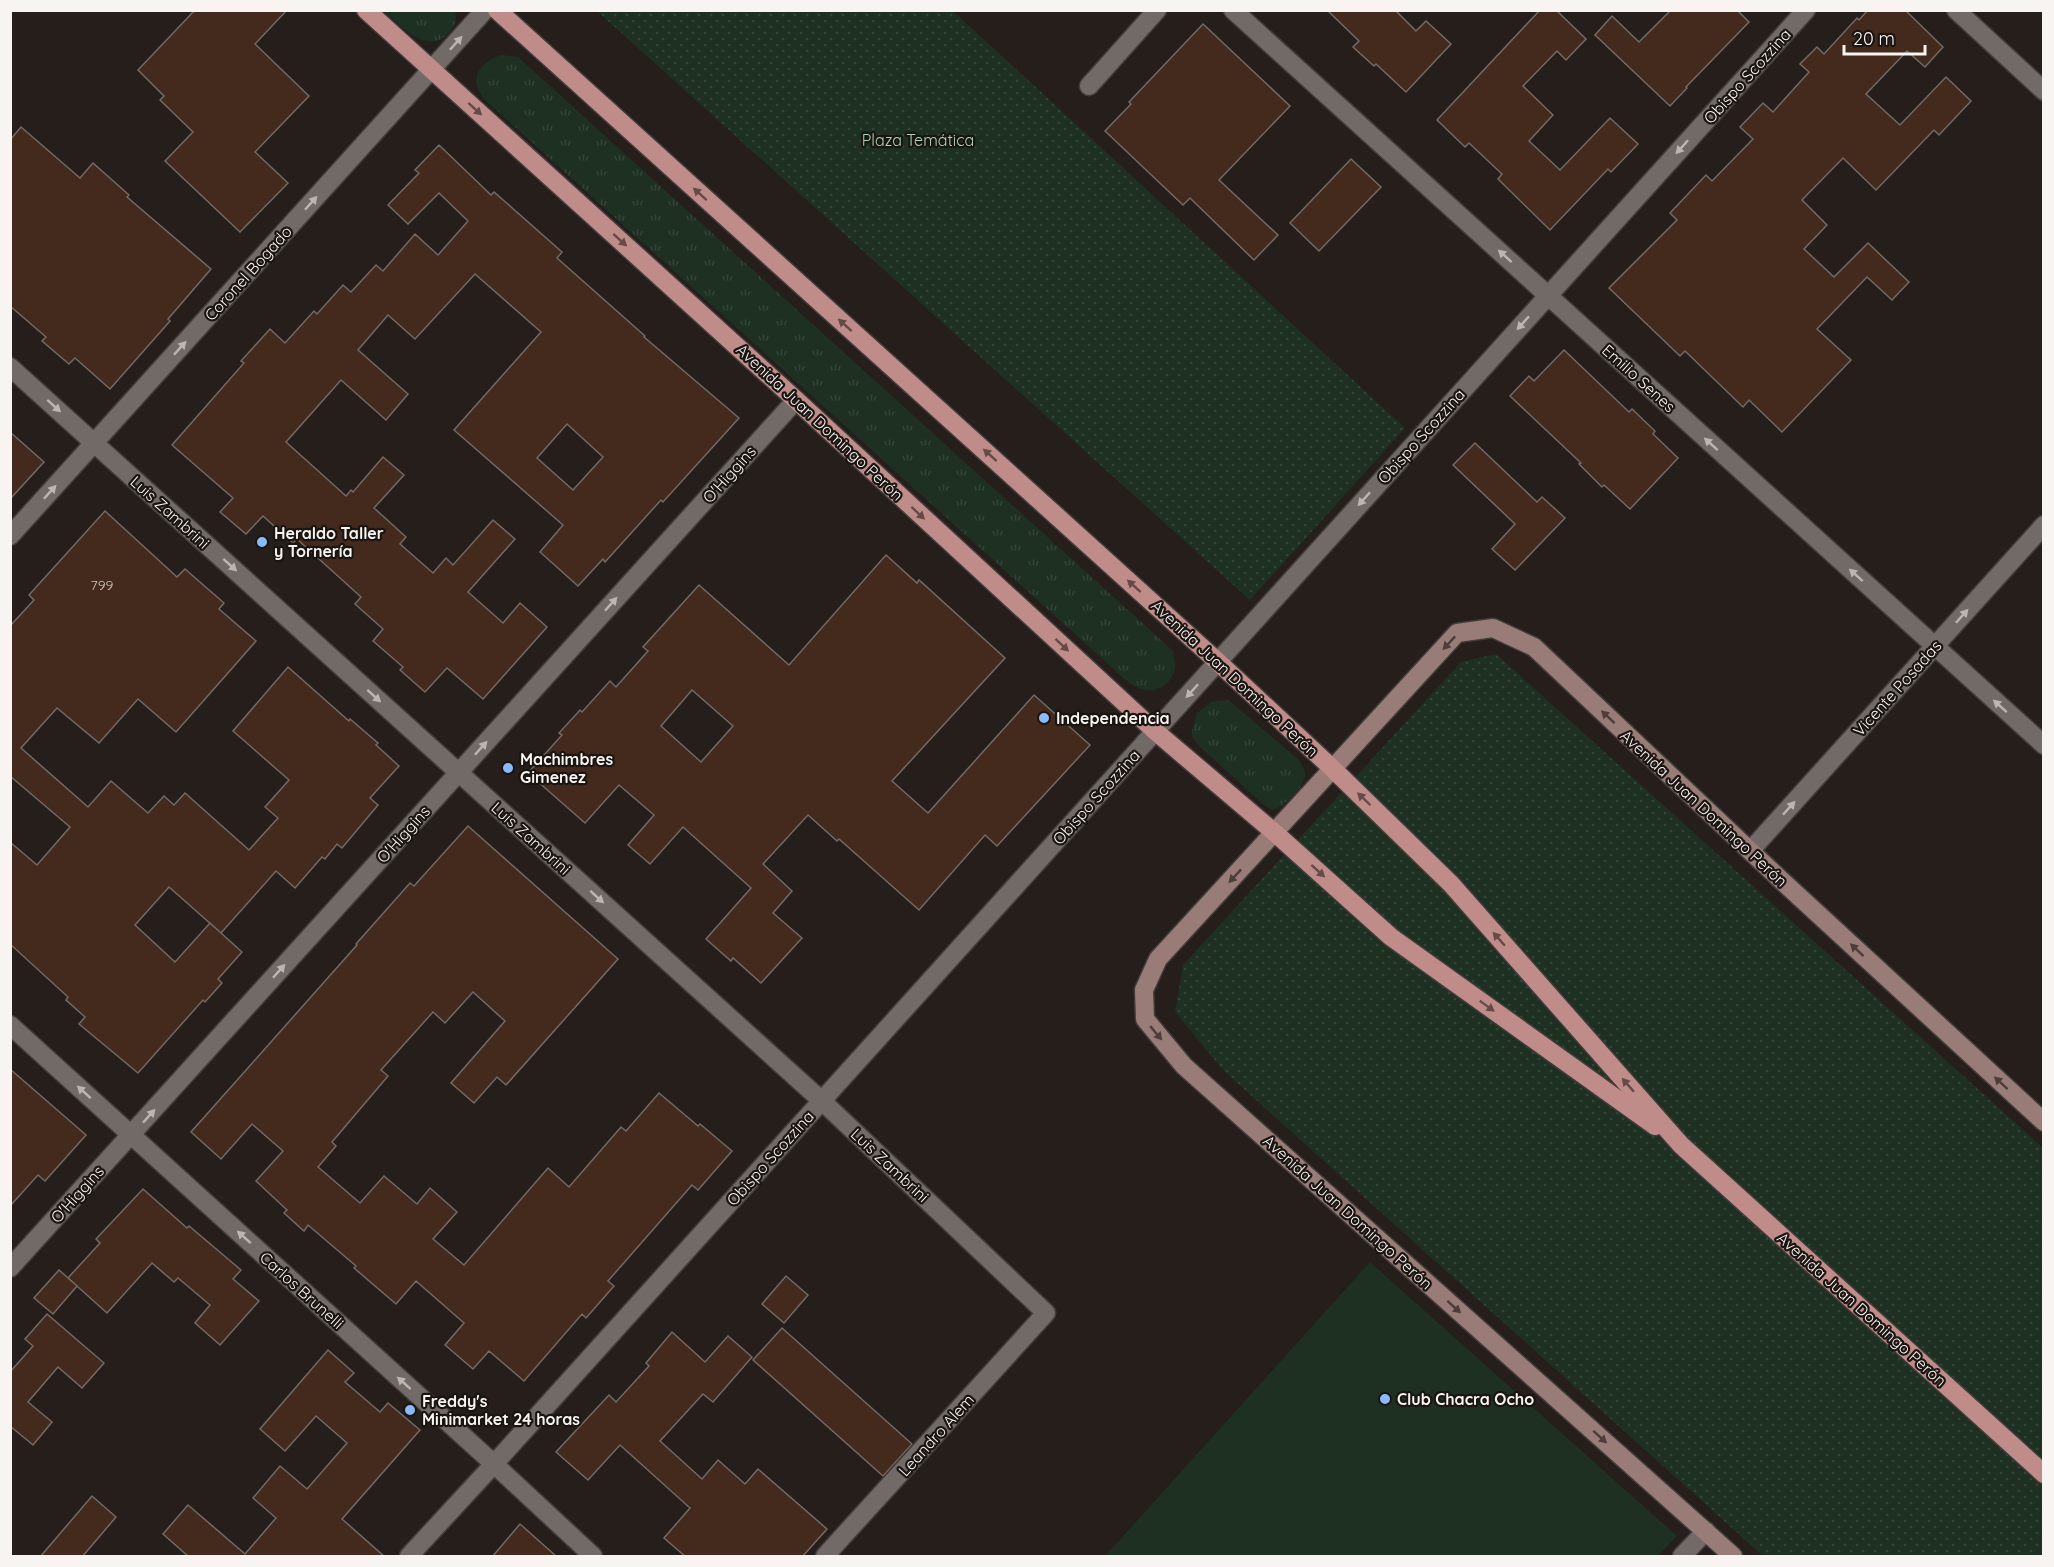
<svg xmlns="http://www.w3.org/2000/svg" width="2054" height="1567" font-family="Quicksand,sans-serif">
  <defs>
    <pattern id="grass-tufts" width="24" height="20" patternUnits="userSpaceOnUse" patternTransform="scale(1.5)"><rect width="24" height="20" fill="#1d3022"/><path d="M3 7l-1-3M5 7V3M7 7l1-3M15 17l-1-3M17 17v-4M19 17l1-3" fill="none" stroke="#334438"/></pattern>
    <pattern id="park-dots" width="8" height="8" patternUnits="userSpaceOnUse" patternTransform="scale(1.5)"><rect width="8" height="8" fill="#1d3022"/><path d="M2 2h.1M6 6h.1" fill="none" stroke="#334438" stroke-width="1.8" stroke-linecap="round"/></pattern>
  </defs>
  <rect width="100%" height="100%" fill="#251e1b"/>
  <g fill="url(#grass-tufts)">
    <path d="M 384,11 L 455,11 C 457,19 455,26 449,33 C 427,56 401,26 384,11 Z"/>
    <path d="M 501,55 L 518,57 L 1172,650 C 1173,654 1175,659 1175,664 C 1176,678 1162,692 1147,690 C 1140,690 1135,686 1129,683 L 485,100 C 468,80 478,63 501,55 Z"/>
    <path d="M 1228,700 L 1299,760 C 1301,765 1305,769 1305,774 C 1305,787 1285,805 1274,810 L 1266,807 L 1198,745 L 1192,737 L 1192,731 L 1197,713 L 1211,702 Z"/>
  </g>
  <g fill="url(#park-dots)">
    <polygon points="597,11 953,11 1405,428 1250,600"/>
    <polygon points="1496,654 2043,1148 2043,1556 1763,1556 1225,1072 1175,1012 1183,965 1461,662"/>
  </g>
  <polygon fill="#1d3022" points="1370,1262 1677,1536 1658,1556 1105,1556"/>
  <g fill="#432a1c" stroke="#716a66" stroke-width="1.5" fill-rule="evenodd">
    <polygon points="195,10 287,10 255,44 309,96 255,152 288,183 240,232 165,161 193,132 160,100 164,96 138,70"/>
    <polygon points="1327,10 1395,10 1416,31 1426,21 1451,44 1406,92 1376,64 1374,66 1353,47 1359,41"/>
    <polygon points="1540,10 1556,10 1586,39 1566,60 1557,51 1523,86 1553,115 1529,141 1560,170 1610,118 1638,144 1611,172 1608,169 1550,230 1498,179 1502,174 1469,143 1465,147 1437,120"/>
    <polygon points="1671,10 1737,10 1749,22 1686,87 1687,88 1670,106 1595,35 1612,16 1639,42"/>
    <polygon points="1868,10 1905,10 1943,47 1925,67 1907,51 1866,94 1900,125 1946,77 1971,101 1939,135 1934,130 1876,190 1843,158 1802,200 1827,225 1804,249 1834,277 1868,243 1909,282 1892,300 1867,277 1817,329 1851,360 1782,432 1749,400 1743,407 1685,351 1680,356 1609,288 1677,220 1670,213 1706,175 1712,181 1753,139 1740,127 1763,103 1773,112 1809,72 1800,64 1817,47 1824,54 1857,18 1859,20"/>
    <polygon points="1203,24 1290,106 1219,180 1278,235 1254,260 1190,198 1183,205 1105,131 1131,104 1129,102"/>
    <polygon points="21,127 80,178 93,163 129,195 127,197 211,269 168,319 170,321 110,389 75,358 69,364 42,341 46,337 10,306 10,140"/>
    <path d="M 439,145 L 491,195 L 494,192 L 562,252 L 557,258 L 645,336 L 644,337 L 739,418 L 663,502 L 661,500 L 605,562 L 603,559 L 578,586 L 540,552 L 563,525 L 454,430 L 541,332 L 475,274 L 415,339 L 388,315 L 358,350 L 408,394 L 386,420 L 341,380 L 286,442 L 346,496 L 351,490 L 353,492 L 383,457 L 404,475 L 374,508 L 406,537 L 400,544 L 433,573 L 446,558 L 453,565 L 493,520 L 515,539 L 468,592 L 503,623 L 520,603 L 547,627 L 483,699 L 447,668 L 425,692 L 400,670 L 403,667 L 373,641 L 383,629 L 355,604 L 361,597 L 297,539 L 293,543 L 263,516 L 246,534 L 220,512 L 233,498 L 172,445 L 244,363 L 241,361 L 270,329 L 285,343 L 314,311 L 317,314 L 343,285 L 351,292 L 376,265 L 383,271 L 415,234 L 438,255 L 468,221 L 439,193 L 408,224 L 388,205 L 419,173 L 415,170 ZM 567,424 L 603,457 L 573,490 L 537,458 Z"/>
    <polygon points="1351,159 1381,187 1319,251 1290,223"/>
    <polygon points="1564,350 1629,412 1632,409 1655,431 1653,434 1678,458 1630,509 1604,485 1602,487 1579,464 1581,463 1510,396 1529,376 1534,381"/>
    <polygon points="10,432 44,462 10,499"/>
    <polygon points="1475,443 1537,502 1542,497 1565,518 1515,570 1492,549 1515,524 1453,465"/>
    <polygon points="105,511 177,577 185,569 224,603 219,609 256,641 176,732 138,699 99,743 57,708 21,748 88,807 111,781 148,813 164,796 174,805 185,793 249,850 278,818 265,807 289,780 233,731 288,667 349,721 350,719 378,743 376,745 399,766 370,798 378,805 342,848 337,844 325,859 322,857 295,888 276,871 221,933 169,887 135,925 175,962 210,923 242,952 218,979 222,983 205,1002 203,1000 138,1073 79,1024 85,1017 66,1000 68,997 10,944 10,842 37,865 70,827 10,776 10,626 34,600 29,595"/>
    <path d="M 886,555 L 917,583 L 919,580 L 1005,658 L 892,781 L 928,813 L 1034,695 L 1090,745 L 997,846 L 985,835 L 919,910 L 839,839 L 837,841 L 808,815 L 763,864 L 792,891 L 773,913 L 802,938 L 761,983 L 733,958 L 731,961 L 706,939 L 751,888 L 683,827 L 650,864 L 628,845 L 654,815 L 619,785 L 585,823 L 528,773 L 562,735 L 559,733 L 580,710 L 582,712 L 610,681 L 616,687 L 648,651 L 643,647 L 699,585 L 789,665 ZM 692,690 L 733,726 L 701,762 L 661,726 Z"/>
    <polygon points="468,826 618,959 506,1085 497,1077 474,1103 451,1083 505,1021 473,992 445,1023 433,1012 381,1070 388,1076 332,1142 336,1146 318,1167 360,1203 384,1176 417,1204 430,1188 457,1212 433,1239 464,1265 548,1168 569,1187 621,1127 626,1131 659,1093 698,1126 700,1124 732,1151 698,1190 692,1185 608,1281 614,1286 586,1318 582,1314 524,1381 489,1351 473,1369 445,1345 464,1323 416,1281 396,1304 354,1268 356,1266 308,1225 304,1231 284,1213 287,1210 256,1181 283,1151 252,1124 221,1159 191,1132 357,945 356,944 410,883 414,886"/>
    <polygon points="10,1069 86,1135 45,1181 38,1175 10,1206"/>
    <polygon points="143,1189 187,1228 189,1226 241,1270 233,1279 259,1301 220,1345 195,1323 210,1305 178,1278 174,1282 152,1263 107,1313 68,1278 100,1243 96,1239"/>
    <polygon points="59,1270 77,1286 53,1314 34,1298"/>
    <polygon points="786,1276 808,1295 784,1323 762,1304"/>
    <polygon points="47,1314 104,1363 82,1388 58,1367 28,1402 52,1422 33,1445 10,1426 10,1372 33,1346 25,1339"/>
    <polygon points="782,1328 912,1444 883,1476 753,1360"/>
    <polygon points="672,1332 705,1362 728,1336 752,1357 713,1402 703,1394 660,1441 702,1479 718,1460 745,1484 758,1469 827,1529 802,1557 686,1557 664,1538 690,1508 620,1445 588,1480 556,1452 609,1395 616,1402 649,1366 646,1363"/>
    <polygon points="328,1350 354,1373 345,1382 380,1412 388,1403 420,1430 342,1519 385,1557 189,1557 163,1534 188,1505 245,1554 276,1518 253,1498 280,1466 307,1489 347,1443 316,1416 285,1451 260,1429"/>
    <polygon points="92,1496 116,1517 82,1557 40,1557"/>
    <polygon points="520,1524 557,1557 492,1557"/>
  </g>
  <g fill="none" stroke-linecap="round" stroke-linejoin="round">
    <g stroke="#413c3a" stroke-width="21">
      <g id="street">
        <polyline points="1233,10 2044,745"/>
        <polyline points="1956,10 2044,91"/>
        <polyline points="1089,86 1157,10"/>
        <polyline points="10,367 822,1101 1046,1313 825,1556"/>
        <polyline points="10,536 485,10"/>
        <polyline points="1750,851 2044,525"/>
        <polyline points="10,1025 494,1464 593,1556"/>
        <polyline points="10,1268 796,400"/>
        <polyline points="409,1556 494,1464 1806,10"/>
        <polyline points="1682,1556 1706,1531"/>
      </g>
    </g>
    <g stroke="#413c3a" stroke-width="21">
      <polyline id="secondary" points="1733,1556 1184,1066 1145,1019 1144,990 1158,959 1457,633 1493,628 1534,647 1780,879 2044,1122"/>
    </g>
    <g stroke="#413c3a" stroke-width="21">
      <g id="primary">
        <polyline points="366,10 796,400 1155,731 1275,833 1391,937 1655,1126"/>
        <polyline points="497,10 1218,662 1332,768 1451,884 1681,1145 2044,1474"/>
      </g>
    </g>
    <use href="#street" stroke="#726a66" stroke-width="18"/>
    <use href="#secondary" stroke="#997b78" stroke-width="18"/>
    <use href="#primary" stroke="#c08c8a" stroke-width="18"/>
  </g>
  <defs><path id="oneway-solid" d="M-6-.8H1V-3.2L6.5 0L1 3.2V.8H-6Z" transform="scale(1.5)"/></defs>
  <g fill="#bcb6b3">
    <use href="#oneway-solid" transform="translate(456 43) rotate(-48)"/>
    <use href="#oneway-solid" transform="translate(1682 147) rotate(132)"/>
    <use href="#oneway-solid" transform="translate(311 203) rotate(-48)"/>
    <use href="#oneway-solid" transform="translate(1505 256) rotate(-138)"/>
    <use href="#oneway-solid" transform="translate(1523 323) rotate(132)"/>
    <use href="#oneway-solid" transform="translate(180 348) rotate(-48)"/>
    <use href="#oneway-solid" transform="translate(54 406) rotate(42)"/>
    <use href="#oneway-solid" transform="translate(1711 444) rotate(-138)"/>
    <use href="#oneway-solid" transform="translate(50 492) rotate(-48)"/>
    <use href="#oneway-solid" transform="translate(1364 499) rotate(132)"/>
    <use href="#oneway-solid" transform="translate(230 565) rotate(42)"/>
    <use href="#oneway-solid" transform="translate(1856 575) rotate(-138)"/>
    <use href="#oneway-solid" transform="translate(611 604) rotate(-48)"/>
    <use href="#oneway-solid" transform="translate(1962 616) rotate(-48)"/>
    <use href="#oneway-solid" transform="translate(1192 691) rotate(132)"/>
    <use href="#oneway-solid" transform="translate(374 696) rotate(42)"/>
    <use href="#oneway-solid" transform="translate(2000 706) rotate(-138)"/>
    <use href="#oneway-solid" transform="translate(481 748) rotate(-48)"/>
    <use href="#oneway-solid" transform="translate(1789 808) rotate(-48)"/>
    <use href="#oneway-solid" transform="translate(597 897) rotate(42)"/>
    <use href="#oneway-solid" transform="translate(279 971) rotate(-48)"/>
    <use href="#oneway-solid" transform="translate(84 1092) rotate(-138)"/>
    <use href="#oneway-solid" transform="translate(149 1116) rotate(-48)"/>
    <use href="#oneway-solid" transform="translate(244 1237) rotate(-138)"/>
    <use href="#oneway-solid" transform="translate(404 1383) rotate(-138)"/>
  </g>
  <g fill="#654b48">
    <use href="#oneway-solid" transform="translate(475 109) rotate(42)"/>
    <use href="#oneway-solid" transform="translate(700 194) rotate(-138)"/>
    <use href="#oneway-solid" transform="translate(620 240) rotate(42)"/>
    <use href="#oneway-solid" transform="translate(845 325) rotate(-138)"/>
    <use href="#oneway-solid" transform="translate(990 455) rotate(-138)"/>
    <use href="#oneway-solid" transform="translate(918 513) rotate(43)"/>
    <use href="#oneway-solid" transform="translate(1134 586) rotate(-138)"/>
    <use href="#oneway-solid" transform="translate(1062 645) rotate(43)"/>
    <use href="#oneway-solid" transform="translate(1364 799) rotate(-136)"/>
    <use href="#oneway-solid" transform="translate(1318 871) rotate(42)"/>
    <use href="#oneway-solid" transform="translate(1499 939) rotate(-131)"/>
    <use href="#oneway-solid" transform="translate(1487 1006) rotate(36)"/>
    <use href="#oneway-solid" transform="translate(1628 1085) rotate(-131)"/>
  </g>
  <g fill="#4d3e3b">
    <use href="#oneway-solid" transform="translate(1449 643) rotate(133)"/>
    <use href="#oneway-solid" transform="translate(1608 717) rotate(-137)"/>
    <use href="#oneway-solid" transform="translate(1235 876) rotate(133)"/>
    <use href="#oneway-solid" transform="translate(1857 950) rotate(-137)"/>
    <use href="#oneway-solid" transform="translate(1156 1033) rotate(50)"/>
    <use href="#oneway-solid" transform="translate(2001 1083) rotate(-137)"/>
    <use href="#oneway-solid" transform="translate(1454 1307) rotate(42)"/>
    <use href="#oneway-solid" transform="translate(1600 1437) rotate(42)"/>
  </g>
  <g fill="#8bbafc" stroke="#1b1512" stroke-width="2">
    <circle cx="262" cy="542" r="6"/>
    <circle cx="1044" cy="718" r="6"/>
    <circle cx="508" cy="768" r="6"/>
    <circle cx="1385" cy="1399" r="6"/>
    <circle cx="410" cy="1410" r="6"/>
  </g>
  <g text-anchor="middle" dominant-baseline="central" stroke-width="4.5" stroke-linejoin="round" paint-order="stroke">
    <g font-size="14" fill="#cbc2bc">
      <text x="102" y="585">799</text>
    </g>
    <g font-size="16" fill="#f8f4f2" stroke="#1b1512">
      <text transform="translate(1747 76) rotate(-48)">Obispo Scozzina</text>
      <text transform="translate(248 273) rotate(-48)">Coronel Bogado</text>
      <text transform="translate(1639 378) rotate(42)">Emilio Senes</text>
      <text transform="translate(820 422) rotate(43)">Avenida Juan Domingo Perón</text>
      <text transform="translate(1421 436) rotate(-48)">Obispo Scozzina</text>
      <text transform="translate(729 474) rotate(-48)">O'Higgins</text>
      <text transform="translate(170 512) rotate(42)">Luis Zambrini</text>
      <text transform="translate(1235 678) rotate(43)">Avenida Juan Domingo Perón</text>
      <text transform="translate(1897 688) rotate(-48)">Vicente Posadas</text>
      <text transform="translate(1096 797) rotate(-48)">Obispo Scozzina</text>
      <text transform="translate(1704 808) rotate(43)">Avenida Juan Domingo Perón</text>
      <text transform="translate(403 834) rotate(-48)">O'Higgins</text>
      <text transform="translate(531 838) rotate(42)">Luis Zambrini</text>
      <text transform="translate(770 1158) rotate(-48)">Obispo Scozzina</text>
      <text transform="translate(890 1165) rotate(43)">Luis Zambrini</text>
      <text transform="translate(77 1194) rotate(-48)">O'Higgins</text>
      <text transform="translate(1348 1212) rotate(42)">Avenida Juan Domingo Perón</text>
      <text transform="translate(302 1290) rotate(42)">Carlos Brunelli</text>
      <text transform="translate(1862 1309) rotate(42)">Avenida Juan Domingo Perón</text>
      <text transform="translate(936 1435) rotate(-48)">Leandro Alem</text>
    </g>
    <g font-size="16" fill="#a5d8b3" stroke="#1b1512">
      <text x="918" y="140">Plaza Temática</text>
    </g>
    <g font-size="16" font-weight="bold" fill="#f8f4f2" stroke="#1b1512" text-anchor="start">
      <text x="274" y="533">Heraldo Taller<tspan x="274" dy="18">y Tornería</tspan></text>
      <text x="1056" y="718">Independencia</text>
      <text x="520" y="759">Machimbres<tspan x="520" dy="18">Gimenez</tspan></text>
      <text x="1397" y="1399">Club Chacra Ocho</text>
      <text x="422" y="1401">Freddy's<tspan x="422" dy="18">Minimarket 24 horas</tspan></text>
    </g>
  </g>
  <rect width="2054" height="1567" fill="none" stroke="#f8f4f2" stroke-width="24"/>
  <path d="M1844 45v9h81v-9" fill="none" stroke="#f8f4f2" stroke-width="3"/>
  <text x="1853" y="45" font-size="18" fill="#f8f4f2" stroke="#1b1512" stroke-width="4.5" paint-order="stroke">20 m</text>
</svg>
